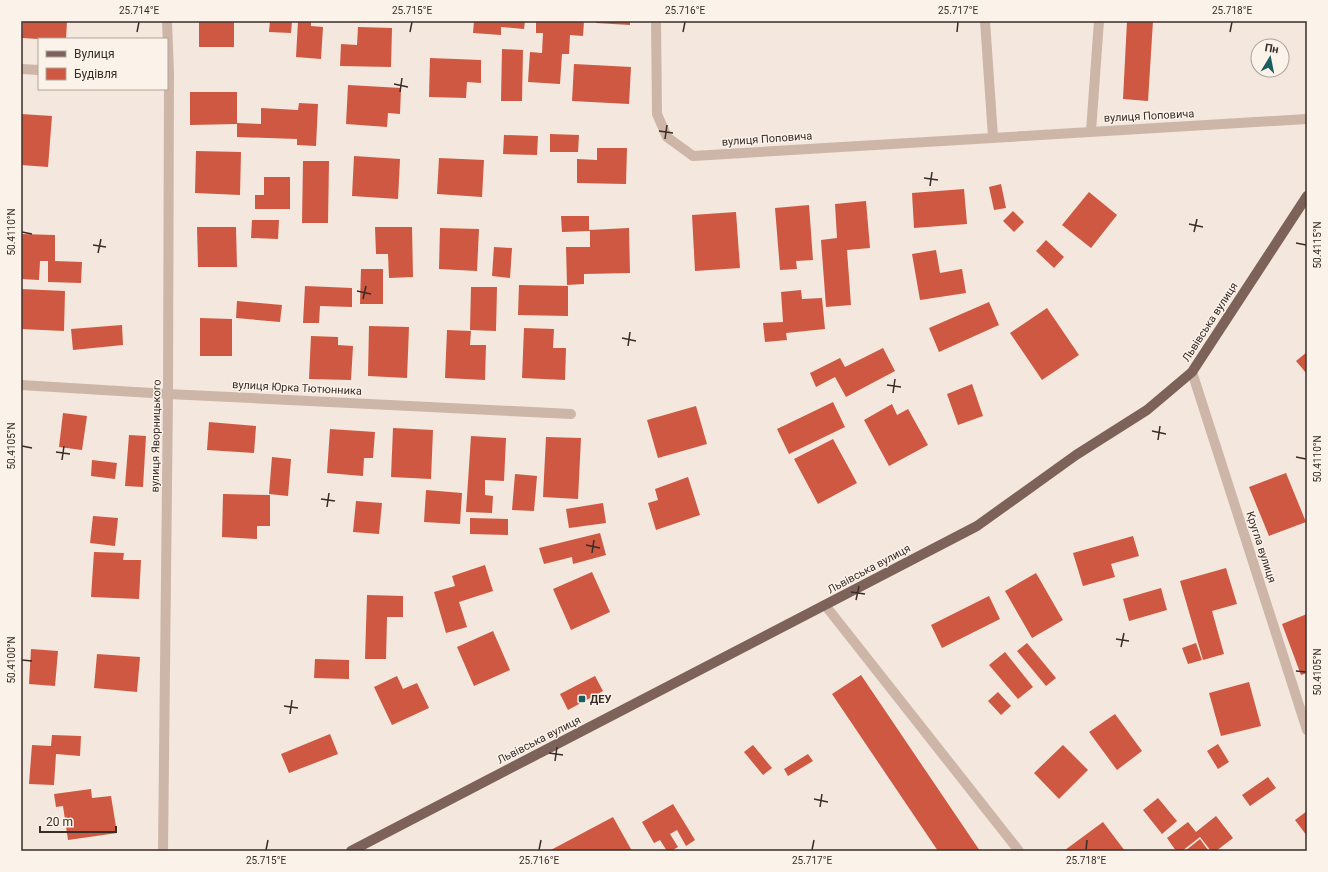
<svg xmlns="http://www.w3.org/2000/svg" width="1328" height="872" font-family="Roboto,sans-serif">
  <rect width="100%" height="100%" fill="#f4e7dd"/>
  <g fill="#ce5841">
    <polygon points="23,21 67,21 66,39 39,39 22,38"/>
    <rect x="199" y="21" width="35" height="26"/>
    <polygon points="270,21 292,21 291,33 269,32"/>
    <polygon points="298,21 311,21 311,26 323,27 321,59 296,57"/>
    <polygon points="474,21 525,21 524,29 501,27 501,35 473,33"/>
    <polygon points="536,21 584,21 583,36 570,35 569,54 562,54 560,84 528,82 530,52 542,53 543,33 536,33"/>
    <polygon points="596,21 630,21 630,25 596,23"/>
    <polygon points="1127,21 1153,21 1148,101 1123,99"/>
    <polygon points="358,27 392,28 391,67 340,66 341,44 357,45"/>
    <polygon points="502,49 523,50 522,101 501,101"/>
    <polygon points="430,58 481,60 481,83 467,82 466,98 429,97"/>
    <polygon points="574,64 631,67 629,104 572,101"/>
    <polygon points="348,85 401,88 400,114 388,113 387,127 346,124"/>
    <polygon points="190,92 237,92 237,124 190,125"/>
    <polygon points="299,103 318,104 316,146 297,145 297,139 237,137 237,123 261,124 261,108 298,110"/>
    <polygon points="21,114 52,116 48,167 21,165"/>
    <polygon points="550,134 579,135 578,152 550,152"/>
    <polygon points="504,135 538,136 537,155 503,154"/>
    <polygon points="597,148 627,148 626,184 577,183 577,159 597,160"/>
    <polygon points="196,151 241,152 240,195 195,193"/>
    <polygon points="354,156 400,159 398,199 352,196"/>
    <polygon points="439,158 484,160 482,197 437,194"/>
    <polygon points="303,161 329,161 328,223 302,223"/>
    <polygon points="264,177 290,177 290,209 255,209 255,195 264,195"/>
    <polygon points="1001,184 1006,208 994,210 989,187"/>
    <polygon points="964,189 967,224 914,228 912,193"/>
    <polygon points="1089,192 1117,215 1091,248 1062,225"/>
    <polygon points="866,201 870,248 847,250 851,305 826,307 821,240 837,238 835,204"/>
    <polygon points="809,205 813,260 796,261 797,269 780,270 775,208"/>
    <polygon points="1013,211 1024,222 1014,232 1003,221"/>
    <polygon points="736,212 740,268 695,271 692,215"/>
    <polygon points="561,216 589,216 589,230 629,228 630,273 584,274 584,284 567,285 566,247 590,247 590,231 562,232"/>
    <polygon points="252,220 279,220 278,239 251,238"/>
    <polygon points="197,227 236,227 237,267 198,267"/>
    <polygon points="375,227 412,227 413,277 389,278 388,254 376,254"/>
    <polygon points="440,228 479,229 477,271 439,269"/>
    <polygon points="21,234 55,235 55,261 82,262 81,283 48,282 48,261 40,261 39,280 21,279"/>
    <polygon points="1046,240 1064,257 1054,268 1036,251"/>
    <polygon points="494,247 512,248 510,278 492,276"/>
    <polygon points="936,250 940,273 962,269 966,293 920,300 912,254"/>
    <polygon points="361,269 383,269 383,304 360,304"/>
    <polygon points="519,285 568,286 568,316 518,315"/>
    <polygon points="305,286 352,288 352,307 320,306 319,323 303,323"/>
    <polygon points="471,287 497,287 496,331 470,330"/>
    <polygon points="21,289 65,291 64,331 21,329"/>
    <polygon points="801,290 802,299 822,298 825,329 786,333 787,340 765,342 763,323 783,322 781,292"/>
    <polygon points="237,301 282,305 280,322 236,318"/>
    <polygon points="989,302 999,325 939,352 929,328"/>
    <polygon points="1047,308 1079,355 1042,380 1010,333"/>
    <polygon points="200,318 232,319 232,356 200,356"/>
    <polygon points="122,325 123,345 73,350 71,329"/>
    <polygon points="369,326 409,327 407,378 368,376"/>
    <polygon points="524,328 554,329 553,348 566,348 565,380 522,378"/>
    <polygon points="447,330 471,331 470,345 486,345 485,380 445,378"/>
    <polygon points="311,336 338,337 338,345 353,346 351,380 309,379"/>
    <polygon points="883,348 895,371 846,397 835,377 816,387 810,373 840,358 845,367"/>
    <polygon points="1307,352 1307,374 1296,361"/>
    <polygon points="972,384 983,416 958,425 947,394"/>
    <polygon points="833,402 845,427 789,454 777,429"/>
    <polygon points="892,404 897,415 908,409 928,445 889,466 864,420"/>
    <polygon points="696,406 707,444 658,458 647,420"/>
    <polygon points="63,413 87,416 82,450 59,447"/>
    <polygon points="209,422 256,426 254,453 207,450"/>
    <polygon points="393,428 433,430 431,479 391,477"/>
    <polygon points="330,429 375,432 373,458 364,458 363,476 327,473"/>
    <polygon points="129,435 146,436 143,487 125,486"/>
    <polygon points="471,436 506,438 504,481 485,480 485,495 493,496 492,513 466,512"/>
    <polygon points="546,437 581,438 578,499 543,497"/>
    <polygon points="833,439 857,483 818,504 794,459"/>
    <polygon points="272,457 291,459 288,496 269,494"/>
    <polygon points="92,460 117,463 115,479 91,476"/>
    <polygon points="1286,473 1306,522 1269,536 1249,487"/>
    <polygon points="515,474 537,476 534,511 512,510"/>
    <polygon points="688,477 700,515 656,530 648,503 658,500 655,489"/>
    <polygon points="426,490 462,493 460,524 424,522"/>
    <polygon points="223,494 270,495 270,526 257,526 257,539 222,537"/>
    <polygon points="356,501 382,503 379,534 353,532"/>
    <polygon points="603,503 606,523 569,528 566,509"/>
    <polygon points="93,516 118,518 115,546 90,543"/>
    <polygon points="470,518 508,519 508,535 470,534"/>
    <polygon points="600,533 606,555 573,564 572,557 544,564 539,548"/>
    <polygon points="1133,536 1139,556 1111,564 1115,577 1083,586 1073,553"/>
    <polygon points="94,552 124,553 123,560 141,560 139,599 91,597"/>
    <polygon points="485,565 493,591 459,602 467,627 446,633 434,592 455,586 452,576"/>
    <polygon points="1226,568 1237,604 1212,611 1224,654 1203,660 1180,581"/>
    <polygon points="592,572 610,612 571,630 553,589"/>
    <polygon points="1036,573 1063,620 1032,638 1005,591"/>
    <polygon points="1161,588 1167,610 1129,621 1123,599"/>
    <polygon points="367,595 403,596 403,617 387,617 386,659 365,659"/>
    <polygon points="989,596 1000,619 942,648 931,625"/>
    <polygon points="1307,614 1307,673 1301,675 1282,624"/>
    <polygon points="493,631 510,670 474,686 457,647"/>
    <polygon points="1027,643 1056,678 1046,686 1017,651"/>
    <polygon points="1196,643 1202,660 1188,664 1182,648"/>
    <polygon points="31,649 58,651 55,686 29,684"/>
    <polygon points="1005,652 1033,687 1018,699 989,665"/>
    <polygon points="97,654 140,657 137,692 94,688"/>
    <polygon points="315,659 349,660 349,679 314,678"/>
    <polygon points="861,675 980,851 938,851 832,694"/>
    <polygon points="397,676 403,689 417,683 429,708 392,725 374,687"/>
    <polygon points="595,676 603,691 568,710 560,694"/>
    <polygon points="1249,682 1261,726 1221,736 1209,693"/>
    <polygon points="998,692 1011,706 1001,715 988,701"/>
    <polygon points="1115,714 1142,751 1117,770 1089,732"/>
    <polygon points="330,734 338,754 289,773 281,754"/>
    <polygon points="52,735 81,736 80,756 56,754 54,785 29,784 32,745 51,746"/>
    <polygon points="1218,744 1229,762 1218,769 1207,751"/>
    <polygon points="753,745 772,768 763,775 744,752"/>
    <polygon points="1063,745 1088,770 1059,799 1034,773"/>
    <polygon points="808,754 813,761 788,776 784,769"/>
    <polygon points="1268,777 1276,788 1250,806 1242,795"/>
    <polygon points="91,789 92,798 111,796 117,833 68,840 63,806 56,807 54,794"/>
    <polygon points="1158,798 1177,821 1162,834 1143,810"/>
    <polygon points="673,804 695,840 686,846 677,830 670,834 678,847 671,851 667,851 660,840 654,843 642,822"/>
    <polygon points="1307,811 1307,836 1295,820"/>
    <polygon points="1216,816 1233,838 1216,851 1211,851 1200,837 1182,851 1176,851 1167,838 1188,822 1196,832"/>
    <polygon points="613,817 632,851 549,851"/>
    <polygon points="1103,822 1125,851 1066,851 1065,850"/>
    <polygon points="1200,839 1208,850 1207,851 1185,851"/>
  </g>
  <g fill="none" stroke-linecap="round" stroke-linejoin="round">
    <g stroke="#cdb6a8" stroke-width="10">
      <polyline points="656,21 657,114 667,137 693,156 1307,119"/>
      <polyline points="985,21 993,137"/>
      <polyline points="21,69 39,70"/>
      <polyline points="1091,131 1099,21"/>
      <polyline points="1192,372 1307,730"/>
      <polyline points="21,385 168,394 571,414"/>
      <polyline points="825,605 1019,851"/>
      <polyline points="163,851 168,394 169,74 167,21"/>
    </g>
    <polyline stroke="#7c6258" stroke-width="10" points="351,851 977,526 1076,455 1147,410 1192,372 1307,196"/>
  </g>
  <path fill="none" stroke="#3a2d28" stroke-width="1.5" d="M 137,32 L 139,22M 410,32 L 412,22M 683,32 L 685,22M 957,32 L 958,22M 1230,32 L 1232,22M 394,84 L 408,87M 400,92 L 402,78M 659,131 L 673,133M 665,139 L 667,125M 924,178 L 938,180M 930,186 L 932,172M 1189,224 L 1203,227M 22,232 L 32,234M 1194,232 L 1197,219M 1296,243 L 1306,245M 93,245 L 106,247M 98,253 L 101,239M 357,291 L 371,294M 363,299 L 366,286M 622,338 L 636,341M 628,346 L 630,332M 887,385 L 901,387M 893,393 L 895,379M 1152,431 L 1166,434M 1158,440 L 1160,426M 22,446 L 32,448M 56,452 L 70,454M 1296,457 L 1306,459M 62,460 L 64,446M 321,499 L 335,501M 327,507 L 329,493M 586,545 L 600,548M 592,553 L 594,540M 851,592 L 865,594M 856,600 L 859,586M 1116,639 L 1129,641M 1121,647 L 1124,633M 22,660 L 32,661M 1296,671 L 1306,672M 284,706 L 298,708M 290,714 L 292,700M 549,753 L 563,755M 555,761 L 557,747M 814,799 L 828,802M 820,807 L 822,794M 266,850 L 268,840M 539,850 L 541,840M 812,850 L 814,840M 1086,850 L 1087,840"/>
  <rect fill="#1b5e5e" stroke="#fbf2ea" stroke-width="1.5" x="578" y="695" width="8" height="8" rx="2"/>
  <g text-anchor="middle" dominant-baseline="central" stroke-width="3" stroke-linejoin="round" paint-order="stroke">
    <g font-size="11" fill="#3a2d28" stroke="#fbf2ea">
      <text transform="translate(1149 116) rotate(-3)">вулиця Поповича</text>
      <text transform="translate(767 139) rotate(-4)">вулиця Поповича</text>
      <text transform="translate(1210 322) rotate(-57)">Львівська вулиця</text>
      <text transform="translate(297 388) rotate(3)">вулиця Юрка Тютюнника</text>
      <text transform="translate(156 436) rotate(-89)">вулиця Яворницького</text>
      <text transform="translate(1261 547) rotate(72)">Кругла вулиця</text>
      <text transform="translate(869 569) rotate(-28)">Львівська вулиця</text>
      <text transform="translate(539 740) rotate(-27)">Львівська вулиця</text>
    </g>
    <g font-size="11" font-weight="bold" fill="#3a2d28" stroke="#fbf2ea" text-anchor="start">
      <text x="590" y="699">ДЕУ</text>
    </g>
  </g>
  <rect width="1328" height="872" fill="none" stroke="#fbf2ea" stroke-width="44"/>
  <rect x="38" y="38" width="130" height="52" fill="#fbf2ea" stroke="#aea39c"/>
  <rect x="46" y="51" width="20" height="6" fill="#7c6258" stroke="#aea39c"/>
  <text x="74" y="58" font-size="12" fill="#3a2d28">Вулиця</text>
  <rect x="46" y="68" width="20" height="12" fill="#ce5841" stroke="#aea39c"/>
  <text x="74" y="78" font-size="12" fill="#3a2d28">Будівля</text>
  <g transform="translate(1270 58) rotate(10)"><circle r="19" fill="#fbf2ea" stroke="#aea39c"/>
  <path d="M0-3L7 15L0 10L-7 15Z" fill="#1b5e5e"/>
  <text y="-6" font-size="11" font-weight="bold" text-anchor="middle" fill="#3a2d28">Пн</text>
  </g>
  <path d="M40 826v6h76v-6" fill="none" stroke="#3a2d28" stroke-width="2"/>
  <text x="46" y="826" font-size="12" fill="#3a2d28" stroke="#fbf2ea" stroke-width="3" paint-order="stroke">20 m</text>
  <rect x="22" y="22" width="1284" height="828" fill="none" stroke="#3a2d28" stroke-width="1.5"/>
  <g font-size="10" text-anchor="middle" fill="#3a2d28">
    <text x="139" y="14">25.714°E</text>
    <text x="412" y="14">25.715°E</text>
    <text x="685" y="14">25.716°E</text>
    <text x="958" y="14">25.717°E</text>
    <text x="1232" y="14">25.718°E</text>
    <text transform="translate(11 232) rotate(-90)" y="4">50.4110°N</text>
    <text transform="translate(1317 245) rotate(-90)" y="4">50.4115°N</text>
    <text transform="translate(11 446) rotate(-90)" y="4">50.4105°N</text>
    <text transform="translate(1317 459) rotate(-90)" y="4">50.4110°N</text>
    <text transform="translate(11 660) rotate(-90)" y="4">50.4100°N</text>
    <text transform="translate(1317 672) rotate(-90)" y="4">50.4105°N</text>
    <text x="266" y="864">25.715°E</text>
    <text x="539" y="864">25.716°E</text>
    <text x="812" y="864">25.717°E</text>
    <text x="1086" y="864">25.718°E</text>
  </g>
</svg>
